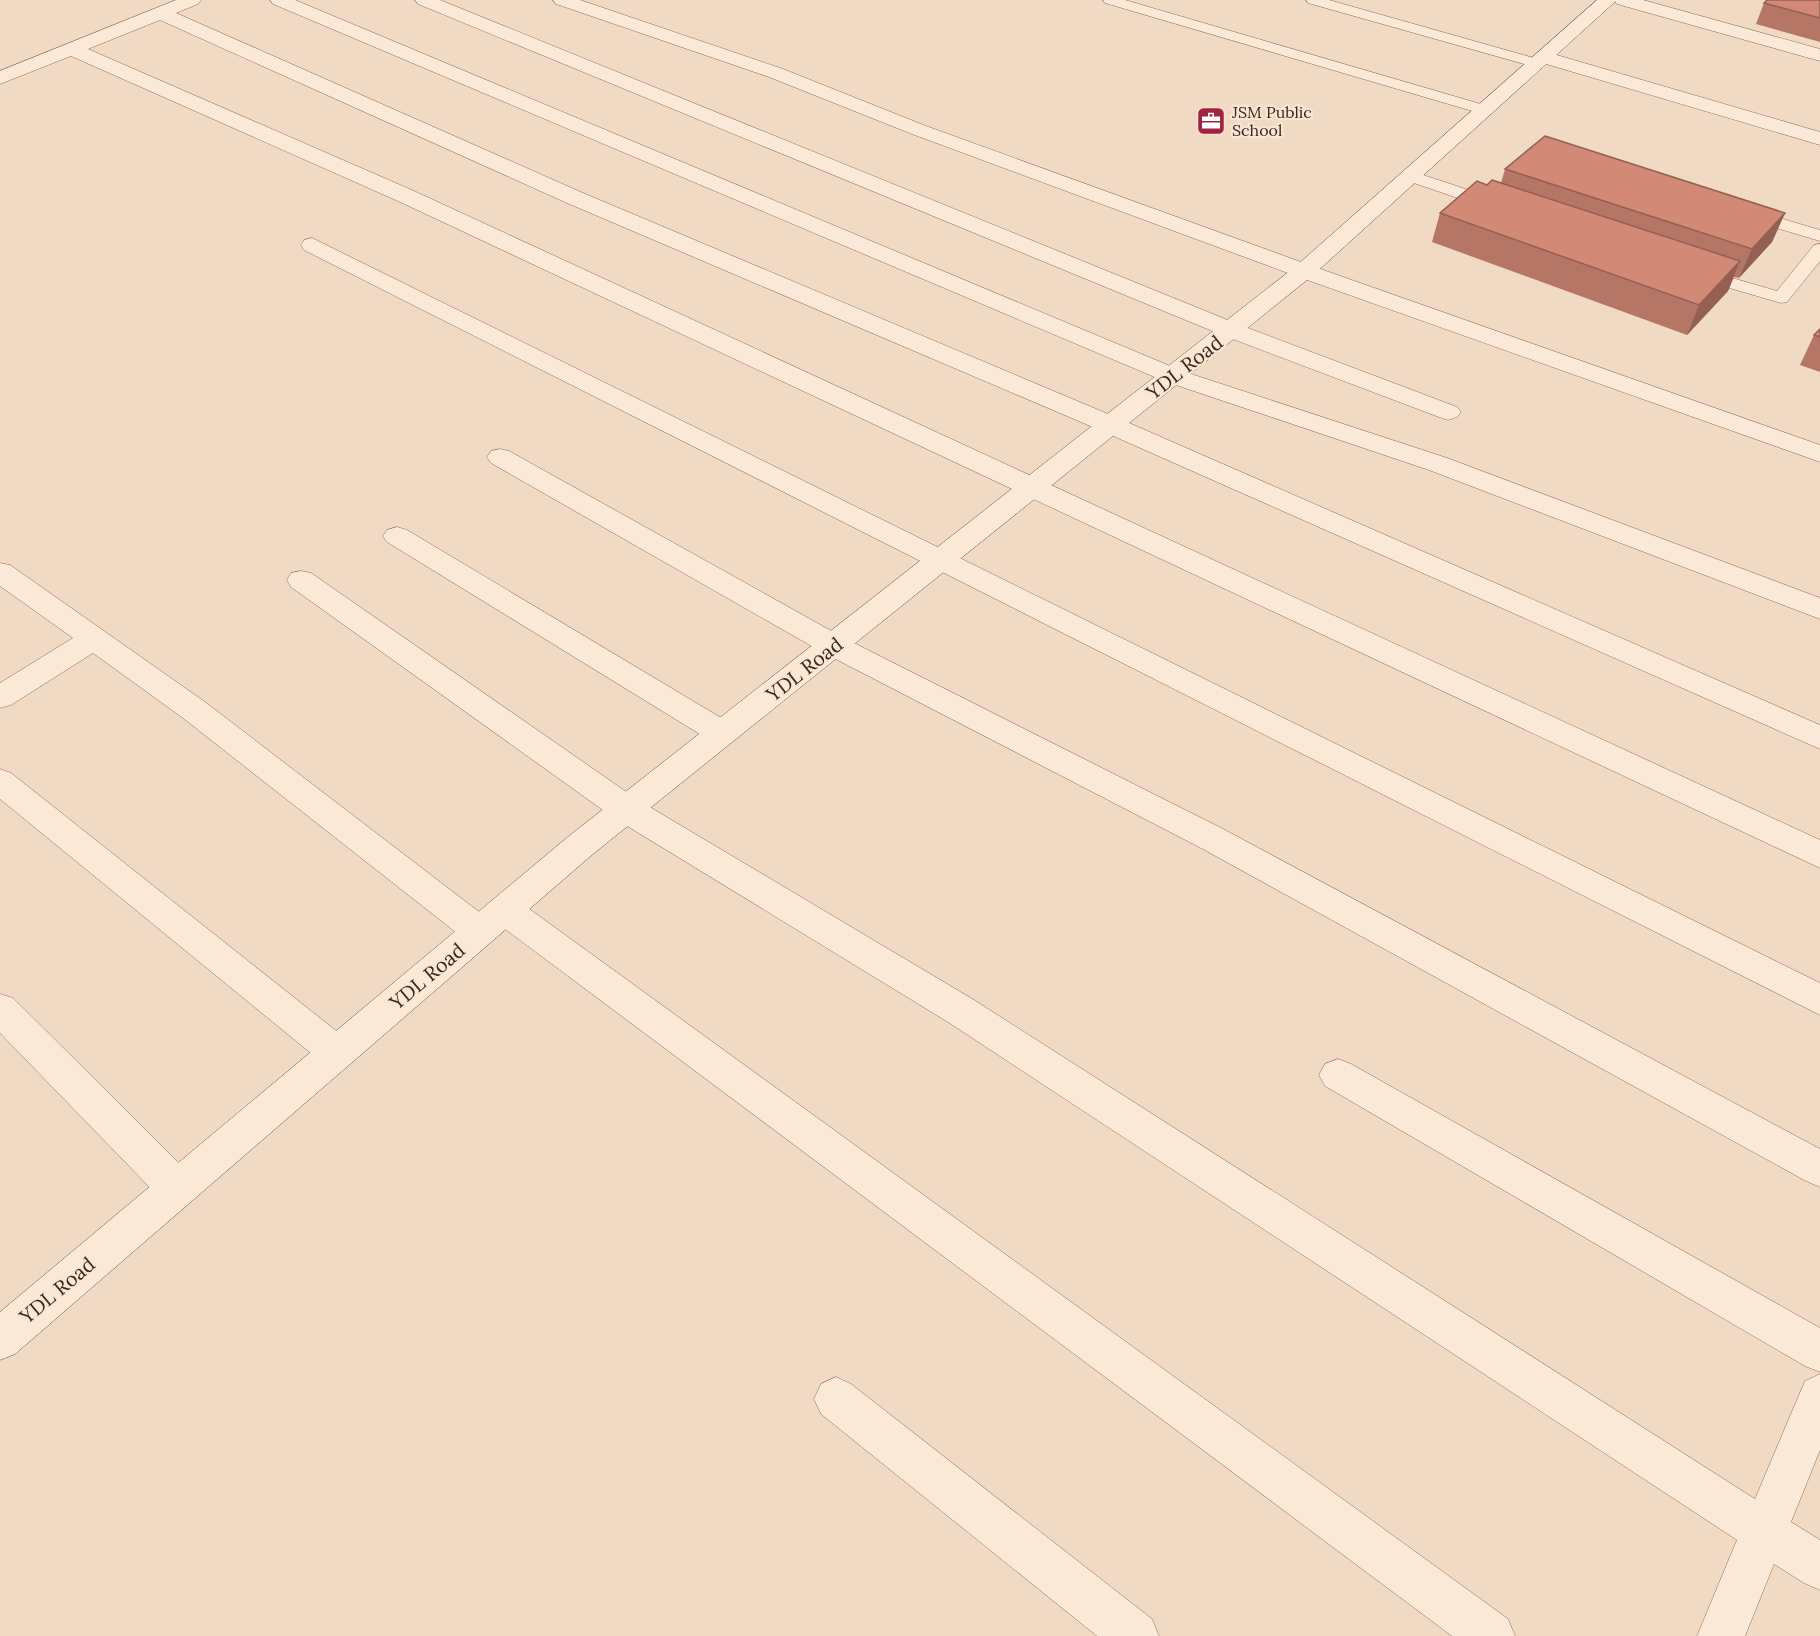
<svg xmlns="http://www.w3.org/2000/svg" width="1820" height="1636" font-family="Lora,serif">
  <rect width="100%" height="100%" fill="#f1dac3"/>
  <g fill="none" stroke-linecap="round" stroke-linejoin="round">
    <g stroke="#8d6958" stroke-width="1">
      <g id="lane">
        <polygon points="1103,0 1125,0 1491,107 1493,110 1491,113 1479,113 1105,3"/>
        <polygon points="1306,0 1329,0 1541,60 1544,63 1541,66 1531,66 1308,3"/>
        <polygon points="1411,171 1502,201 1504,205 1502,209 1490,209 1405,180 1403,176"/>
        <polygon points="1749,209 1820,230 1820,241 1743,218 1740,214"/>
        <polygon points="1820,244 1820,261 1787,302 1781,303 1692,277 1689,273 1698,268 1777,291 1814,245"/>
      </g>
    </g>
    <g stroke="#8d6958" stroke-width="1">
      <g id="street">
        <polygon points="176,0 201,0 198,4 176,13 583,193 1120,419 1820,725 1820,749 1102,431 567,203 160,20 88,49 414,191 1820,840 1820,868 398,201 71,56 0,84 0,71"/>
        <polygon points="270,0 295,0 1182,371 1447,458 1820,598 1820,619 1429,470 1164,381 273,4"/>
        <polygon points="415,0 440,0 1240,325 1457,407 1461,412 1457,417 1448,420 1439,417 1222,335 418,4"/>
        <polygon points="553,0 580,0 783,69 926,126 1312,266 1820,445 1820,462 1296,276 912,134 769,77 556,4"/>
        <polygon points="1614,0 1643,0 1820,49 1820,61 1617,4"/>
        <polygon points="1543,51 1820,132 1820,145 1536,61 1533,57"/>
        <polygon points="312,238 1820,983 1820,1015 304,250 301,245 304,240"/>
        <polygon points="500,449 509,451 844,638 1225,830 1820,1149 1820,1187 1806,1181 1201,848 822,652 491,463 487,457 491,451"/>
        <polygon points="397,527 407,530 733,725 738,733 733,741 722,744 711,741 387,542 383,536 387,530"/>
        <polygon points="0,563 10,565 205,702 491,921 497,931 491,941 479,945 467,941 183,718 93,653 11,705 0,708 0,683 73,638 0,586"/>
        <polygon points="301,571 311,573 638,800 974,1000 1755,1499 1805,1381 1820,1374 1820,1450 1791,1522 1820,1540 1820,1590 1804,1583 1774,1564 1745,1636 1697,1636 1737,1540 948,1022 614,818 291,587 287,580 291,573"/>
        <polygon points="0,769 11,773 349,1041 355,1052 349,1063 336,1068 323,1063 0,799"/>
        <polygon points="505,896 517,900 1508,1619 1515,1636 1452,1636 493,920 488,910 493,900"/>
        <polygon points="0,994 13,998 191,1175 197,1188 191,1201 177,1206 163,1201 0,1033"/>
        <polygon points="1338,1059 1351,1064 1820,1328 1820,1372 1805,1366 1325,1086 1319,1075 1325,1064"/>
        <polygon points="836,1377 851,1384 1152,1619 1159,1636 1097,1636 821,1414 814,1399 821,1384"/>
      </g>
    </g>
    <g stroke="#6f4a3b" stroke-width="1">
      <polygon id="secondary" points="1597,0 1617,0 1312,276 593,854 15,1354 0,1360 0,1312 569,836 1296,266"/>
    </g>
    <use href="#lane" fill="#fbe9d7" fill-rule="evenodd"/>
    <use href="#street" fill="#fbe9d7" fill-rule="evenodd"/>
    <use href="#secondary" fill="#fbe9d7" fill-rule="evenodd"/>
  </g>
  <g fill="#b57665">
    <polygon points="1820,0 1820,42 1756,24 1764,3"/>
    <polygon points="1505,169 1785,213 1772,242 1739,278 1734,277 1728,291 1687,335 1432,242 1440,213 1487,185 1501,183"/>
    <polygon points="1820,329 1820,372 1800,365 1814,335"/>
  </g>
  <g fill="#936053">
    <polygon points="1785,213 1772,242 1739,278 1752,249"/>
    <polygon points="1740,261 1728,291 1687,335 1699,305"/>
  </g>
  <g fill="#d28976" stroke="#936053" stroke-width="1.5">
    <polygon points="1767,0 1820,0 1820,18 1764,3"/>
    <polygon points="1545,136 1785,213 1752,249 1505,169"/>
    <polygon points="1492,180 1740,261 1699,305 1440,213 1477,181 1487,185"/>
    <polygon points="1820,329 1820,337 1814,335"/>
  </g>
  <defs>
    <g id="office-square" transform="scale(1.5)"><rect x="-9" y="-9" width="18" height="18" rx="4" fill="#a1233f" stroke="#f8e6d3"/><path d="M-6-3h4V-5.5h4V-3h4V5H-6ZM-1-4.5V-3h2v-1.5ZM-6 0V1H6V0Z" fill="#fff"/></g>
  </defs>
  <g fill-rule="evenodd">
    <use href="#office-square" x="1211" y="121"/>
  </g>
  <g text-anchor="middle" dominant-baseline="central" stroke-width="4.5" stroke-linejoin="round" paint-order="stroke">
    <g font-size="16" fill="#3c261d" stroke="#f8e6d3" text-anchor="start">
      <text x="1232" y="112">JSM Public<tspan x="1232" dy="18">School</tspan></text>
    </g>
    <g font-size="20" fill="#3c261d" stroke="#f8e6d3">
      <text transform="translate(1184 367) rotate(-38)">YDL Road</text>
      <text transform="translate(804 669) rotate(-38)">YDL Road</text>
      <text transform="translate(427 976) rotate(-40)">YDL Road</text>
      <text transform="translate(57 1290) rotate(-40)">YDL Road</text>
    </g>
  </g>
</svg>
